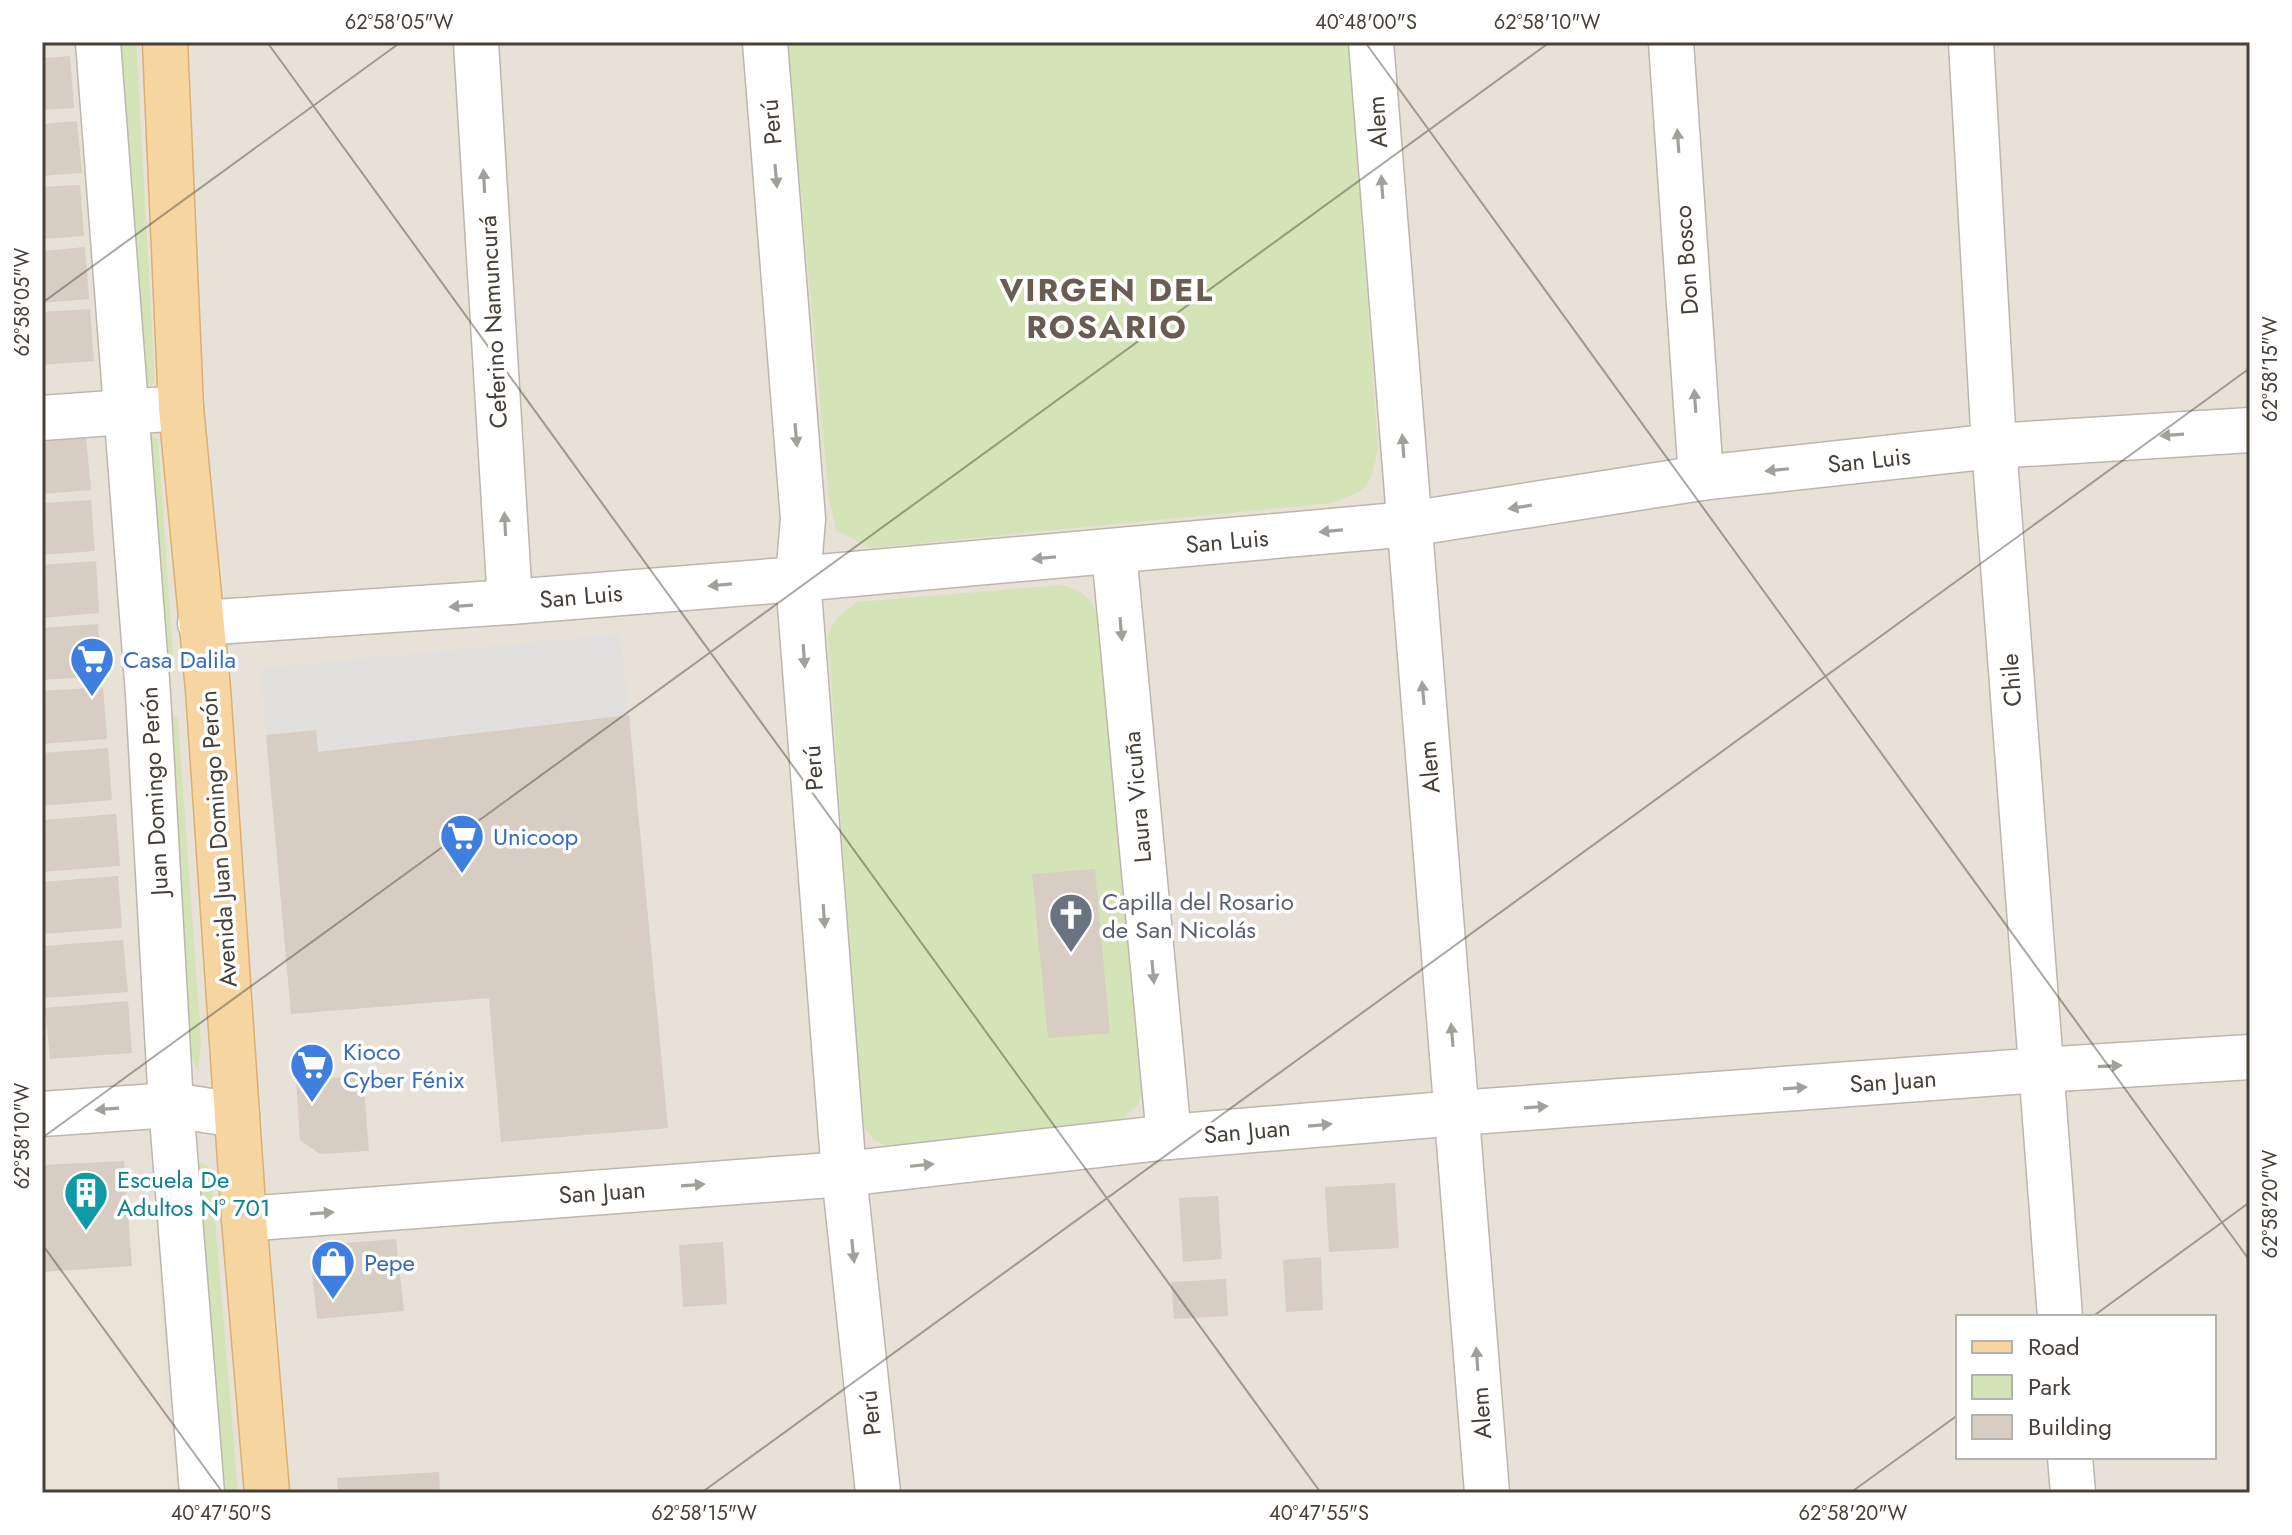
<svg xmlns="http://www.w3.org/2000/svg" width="2292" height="1535" font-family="Jost,sans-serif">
  <rect width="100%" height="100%" fill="#f3f0ea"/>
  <path fill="#e7e1d8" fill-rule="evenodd" d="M 42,42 L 2250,42 L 2250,1493 L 42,1493 ZM 1958,1317 L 2214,1317 L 2214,1457 L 1958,1457 Z"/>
  <polygon fill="#ebe3d5" points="124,1161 127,1198 156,1197 164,1381 177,1483 168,1493 42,1493 42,1165"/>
  <g fill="#d4e4b6">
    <polygon points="115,42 136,42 155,382 145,388"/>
    <path d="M 787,42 L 1349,42 L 1378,449 C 1369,489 1370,490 1330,503 L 871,548 L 836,530 L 829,498 Z"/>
    <polygon points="148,435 158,439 173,655 155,656"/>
    <path d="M 1062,585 C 1087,592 1091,599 1100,622 L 1145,1087 L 1136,1107 L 1115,1125 L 889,1147 L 874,1140 L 862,1124 L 828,635 L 836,619 L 857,602 Z"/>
    <polygon points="169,713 178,719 201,1041 198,1071 187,1047"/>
    <polygon points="195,1160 208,1166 211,1173 238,1493 219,1493"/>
  </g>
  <polygon fill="#e2e0de" points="620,634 629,715 318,752 316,731 266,735 260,668"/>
  <g fill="#d7cdc3">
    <polygon points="70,56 74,108 42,110 42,58"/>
    <polygon points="77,121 82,173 42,176 42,124"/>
    <polygon points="80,185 84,236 42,239 42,187"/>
    <polygon points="85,247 89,299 42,303 42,251"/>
    <polygon points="90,309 94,361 42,365 42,312"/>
    <polygon points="86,438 91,490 42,494 42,442"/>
    <polygon points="91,500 95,551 42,555 42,503"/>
    <polygon points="96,561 99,613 42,618 42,565"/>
    <polygon points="98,624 102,676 42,680 42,628"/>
    <polygon points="103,687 107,739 42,744 42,691"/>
    <polygon points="629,715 668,1128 501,1142 489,998 291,1014 266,735 316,730 318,752"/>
    <polygon points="108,748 112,800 42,806 42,753"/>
    <polygon points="116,814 120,866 42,872 42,820"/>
    <polygon points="1095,869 1110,1033 1048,1038 1032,874"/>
    <polygon points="118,876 122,928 42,934 42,882"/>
    <polygon points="123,940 128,992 45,998 42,946"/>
    <polygon points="128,1001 132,1053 50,1059 45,1008"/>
    <polygon points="363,1076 369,1151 320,1154 300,1140 296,1080"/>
    <polygon points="124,1161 132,1266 42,1272 42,1165"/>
    <polygon points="1395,1183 1399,1248 1329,1252 1325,1187"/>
    <polygon points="1218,1196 1222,1259 1183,1262 1179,1198"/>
    <polygon points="396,1239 404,1311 317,1319 311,1264 333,1244"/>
    <polygon points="723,1242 727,1304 683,1307 679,1245"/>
    <polygon points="1321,1257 1323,1310 1286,1312 1283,1260"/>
    <polygon points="1226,1279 1228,1316 1174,1319 1171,1282"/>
    <polygon points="439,1472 440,1493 338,1493 337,1478"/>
  </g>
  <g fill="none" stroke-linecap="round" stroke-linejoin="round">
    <g stroke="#beb6ad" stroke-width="47">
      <g id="minor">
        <polyline points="98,42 148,694 171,1105 202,1493"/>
        <polyline points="476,42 510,602"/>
        <polyline points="765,42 803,519 798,579 844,1174 878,1493"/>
        <polyline points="1371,42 1487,1493"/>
        <polyline points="1671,42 1701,478"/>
        <polyline points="1971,42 1994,446 2060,1317"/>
        <polyline points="42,418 181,408"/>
        <polyline points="1114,552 1169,1137"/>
        <polyline points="200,623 510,602 798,579 1409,524 1701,478 1994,446 2250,430"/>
        <polyline points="42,1114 171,1105 237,1115"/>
        <polyline points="244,1219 844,1174 1169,1137 1458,1113 2041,1070 2250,1057"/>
        <polyline points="2070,1457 2073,1493"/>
      </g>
    </g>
    <g stroke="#dbb071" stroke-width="47">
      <polyline id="major" points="165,42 181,408 208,689 244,1219 267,1493"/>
    </g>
    <use href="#minor" stroke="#fff" stroke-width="44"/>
    <use href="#major" stroke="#f6d5a0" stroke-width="44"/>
  </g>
  <defs><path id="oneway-solid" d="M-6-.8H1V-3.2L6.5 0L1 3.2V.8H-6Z" transform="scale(2)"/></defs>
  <g fill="#a3a09c">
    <use href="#oneway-solid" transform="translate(1678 141) rotate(-94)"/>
    <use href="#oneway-solid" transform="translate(776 176) rotate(85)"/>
    <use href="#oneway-solid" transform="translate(484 181) rotate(-93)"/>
    <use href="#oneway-solid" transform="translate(1382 187) rotate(-94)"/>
    <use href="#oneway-solid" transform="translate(1695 401) rotate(-94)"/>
    <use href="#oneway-solid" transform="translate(796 435) rotate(85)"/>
    <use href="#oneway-solid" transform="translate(2172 435) rotate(176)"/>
    <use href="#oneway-solid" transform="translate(1403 446) rotate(-94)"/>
    <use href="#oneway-solid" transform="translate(1777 470) rotate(174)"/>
    <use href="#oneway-solid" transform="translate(1520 507) rotate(171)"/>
    <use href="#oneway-solid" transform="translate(505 524) rotate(-93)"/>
    <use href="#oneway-solid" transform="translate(1331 531) rotate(175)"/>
    <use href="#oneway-solid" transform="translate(1044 558) rotate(175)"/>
    <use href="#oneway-solid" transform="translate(720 585) rotate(175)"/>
    <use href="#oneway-solid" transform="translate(461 606) rotate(176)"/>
    <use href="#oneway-solid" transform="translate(1121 629) rotate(85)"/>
    <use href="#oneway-solid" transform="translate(804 656) rotate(86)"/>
    <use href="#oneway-solid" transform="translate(1423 693) rotate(-95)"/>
    <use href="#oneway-solid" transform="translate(824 916) rotate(86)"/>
    <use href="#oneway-solid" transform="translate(1153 972) rotate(85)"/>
    <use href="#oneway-solid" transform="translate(1452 1035) rotate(-95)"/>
    <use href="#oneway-solid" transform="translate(2110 1066) rotate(-3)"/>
    <use href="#oneway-solid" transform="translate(1795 1088) rotate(-4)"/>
    <use href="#oneway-solid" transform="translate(1536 1107) rotate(-4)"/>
    <use href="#oneway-solid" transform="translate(107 1109) rotate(176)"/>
    <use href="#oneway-solid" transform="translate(1320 1125) rotate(-5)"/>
    <use href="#oneway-solid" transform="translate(922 1165) rotate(-6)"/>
    <use href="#oneway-solid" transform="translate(693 1185) rotate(-4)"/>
    <use href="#oneway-solid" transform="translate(322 1213) rotate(-4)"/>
    <use href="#oneway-solid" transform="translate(853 1251) rotate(84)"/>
    <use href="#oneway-solid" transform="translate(1477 1359) rotate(-94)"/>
  </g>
  <path fill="none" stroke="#474038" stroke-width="2" stroke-opacity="0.45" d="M 267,42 L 1321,1493M 1365,42 L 2250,1261M 42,303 L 401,42M 42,1138 L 1550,42M 42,1244 L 223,1493M 2092,1317 L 2250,1202M 701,1493 L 2250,368M 1850,1493 L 1958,1415"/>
  <defs>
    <g id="supermarket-pin" transform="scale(2.3)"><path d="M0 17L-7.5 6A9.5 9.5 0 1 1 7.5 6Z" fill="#3f7fe0" stroke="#fff"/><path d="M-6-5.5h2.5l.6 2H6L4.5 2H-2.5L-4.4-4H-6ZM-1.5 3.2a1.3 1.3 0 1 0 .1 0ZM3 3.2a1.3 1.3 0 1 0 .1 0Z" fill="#fff"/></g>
    <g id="church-pin" transform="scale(2.3)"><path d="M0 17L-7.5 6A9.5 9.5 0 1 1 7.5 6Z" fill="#6b7280" stroke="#fff"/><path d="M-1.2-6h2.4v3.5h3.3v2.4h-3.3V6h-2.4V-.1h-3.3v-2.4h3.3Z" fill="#fff"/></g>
    <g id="building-pin" transform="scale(2.3)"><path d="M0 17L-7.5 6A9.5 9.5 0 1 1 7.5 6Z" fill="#0f9aa8" stroke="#fff"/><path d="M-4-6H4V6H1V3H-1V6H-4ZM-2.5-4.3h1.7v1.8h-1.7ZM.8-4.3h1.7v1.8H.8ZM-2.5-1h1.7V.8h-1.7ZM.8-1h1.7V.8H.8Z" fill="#fff"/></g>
    <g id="shop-pin" transform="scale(2.3)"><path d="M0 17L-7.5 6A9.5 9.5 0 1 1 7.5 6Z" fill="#3f7fe0" stroke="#fff"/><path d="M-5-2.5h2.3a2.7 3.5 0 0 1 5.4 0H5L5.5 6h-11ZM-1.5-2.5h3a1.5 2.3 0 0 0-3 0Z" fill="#fff"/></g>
  </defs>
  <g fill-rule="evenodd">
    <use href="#supermarket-pin" x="92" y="659"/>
    <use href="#supermarket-pin" x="462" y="836"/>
    <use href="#church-pin" x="1071" y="915"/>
    <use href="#supermarket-pin" x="312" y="1065"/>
    <use href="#building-pin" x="86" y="1193"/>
    <use href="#shop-pin" x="333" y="1262"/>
  </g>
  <g text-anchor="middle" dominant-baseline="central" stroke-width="7" stroke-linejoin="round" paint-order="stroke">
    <g font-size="24" fill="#474038" stroke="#fff">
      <text transform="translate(771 122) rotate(-95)">Perú</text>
      <text transform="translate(1377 122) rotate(-94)">Alem</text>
      <text transform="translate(1686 260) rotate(-94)">Don Bosco</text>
      <text transform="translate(493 322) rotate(-93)">Ceferino Namuncurá</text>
      <text transform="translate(1869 460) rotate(-6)">San Luis</text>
      <text transform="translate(1227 541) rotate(-5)">San Luis</text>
      <text transform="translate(581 596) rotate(-5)">San Luis</text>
      <text transform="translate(2011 680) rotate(-94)">Chile</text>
      <text transform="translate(1429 767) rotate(-95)">Alem</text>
      <text transform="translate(813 768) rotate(-94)">Perú</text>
      <text transform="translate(154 791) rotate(-93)">Juan Domingo Perón</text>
      <text transform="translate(1137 797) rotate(-95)">Laura Vicuña</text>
      <text transform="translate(218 839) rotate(-94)">Avenida Juan Domingo Perón</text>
      <text transform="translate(1893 1081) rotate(-4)">San Juan</text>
      <text transform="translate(1247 1131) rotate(-5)">San Juan</text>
      <text transform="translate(602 1192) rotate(-4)">San Juan</text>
      <text transform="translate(870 1413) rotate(-96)">Perú</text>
      <text transform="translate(1481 1413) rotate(-94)">Alem</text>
    </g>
    <g font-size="24" fill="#366cbe" stroke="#fff" text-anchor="start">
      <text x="123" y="659">Casa Dalila</text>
      <text x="493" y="836">Unicoop</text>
      <text x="343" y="1051">Kioco<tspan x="343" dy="28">Cyber Fénix</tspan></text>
      <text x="364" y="1262">Pepe</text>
    </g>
    <g font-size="24" fill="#5b616d" stroke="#fff" text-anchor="start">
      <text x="1102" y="901">Capilla del Rosario<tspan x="1102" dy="28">de San Nicolás</tspan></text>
    </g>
    <g font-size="24" fill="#0d838f" stroke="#fff" text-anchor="start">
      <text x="117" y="1179">Escuela De<tspan x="117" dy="28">Adultos Nº 701</tspan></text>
    </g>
    <g font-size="32" font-weight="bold" letter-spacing="2" fill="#695c50" stroke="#fff">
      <text x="1107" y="290">VIRGEN DEL<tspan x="1107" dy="37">ROSARIO</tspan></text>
    </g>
  </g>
  <rect width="2292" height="1535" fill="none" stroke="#ffffff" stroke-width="88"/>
  <rect x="1956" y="1315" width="260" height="144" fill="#ffffff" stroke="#b5b3af" stroke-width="2"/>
  <rect x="1972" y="1341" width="40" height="12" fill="#f6d5a0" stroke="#b5b3af" stroke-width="2"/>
  <text x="2028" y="1355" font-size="24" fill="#474038">Road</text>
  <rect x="1972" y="1375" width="40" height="24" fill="#d4e4b6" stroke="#b5b3af" stroke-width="2"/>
  <text x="2028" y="1395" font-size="24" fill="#474038">Park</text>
  <rect x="1972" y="1415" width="40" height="24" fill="#d7cdc3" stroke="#b5b3af" stroke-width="2"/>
  <text x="2028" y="1435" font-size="24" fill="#474038">Building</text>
  <rect x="44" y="44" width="2204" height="1447" fill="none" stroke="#474038" stroke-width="3"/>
  <g font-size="20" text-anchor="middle" fill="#474038">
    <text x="399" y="29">62°58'05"W</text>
    <text x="1366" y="29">40°48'00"S</text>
    <text x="1547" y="29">62°58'10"W</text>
    <text transform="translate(22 302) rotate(-90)" y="7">62°58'05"W</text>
    <text transform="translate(2270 369) rotate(-90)" y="7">62°58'15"W</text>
    <text transform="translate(22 1136) rotate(-90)" y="7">62°58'10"W</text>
    <text transform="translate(2270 1204) rotate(-90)" y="7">62°58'20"W</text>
    <text x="221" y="1520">40°47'50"S</text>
    <text x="704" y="1520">62°58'15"W</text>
    <text x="1319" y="1520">40°47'55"S</text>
    <text x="1853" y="1520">62°58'20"W</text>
  </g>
</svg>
